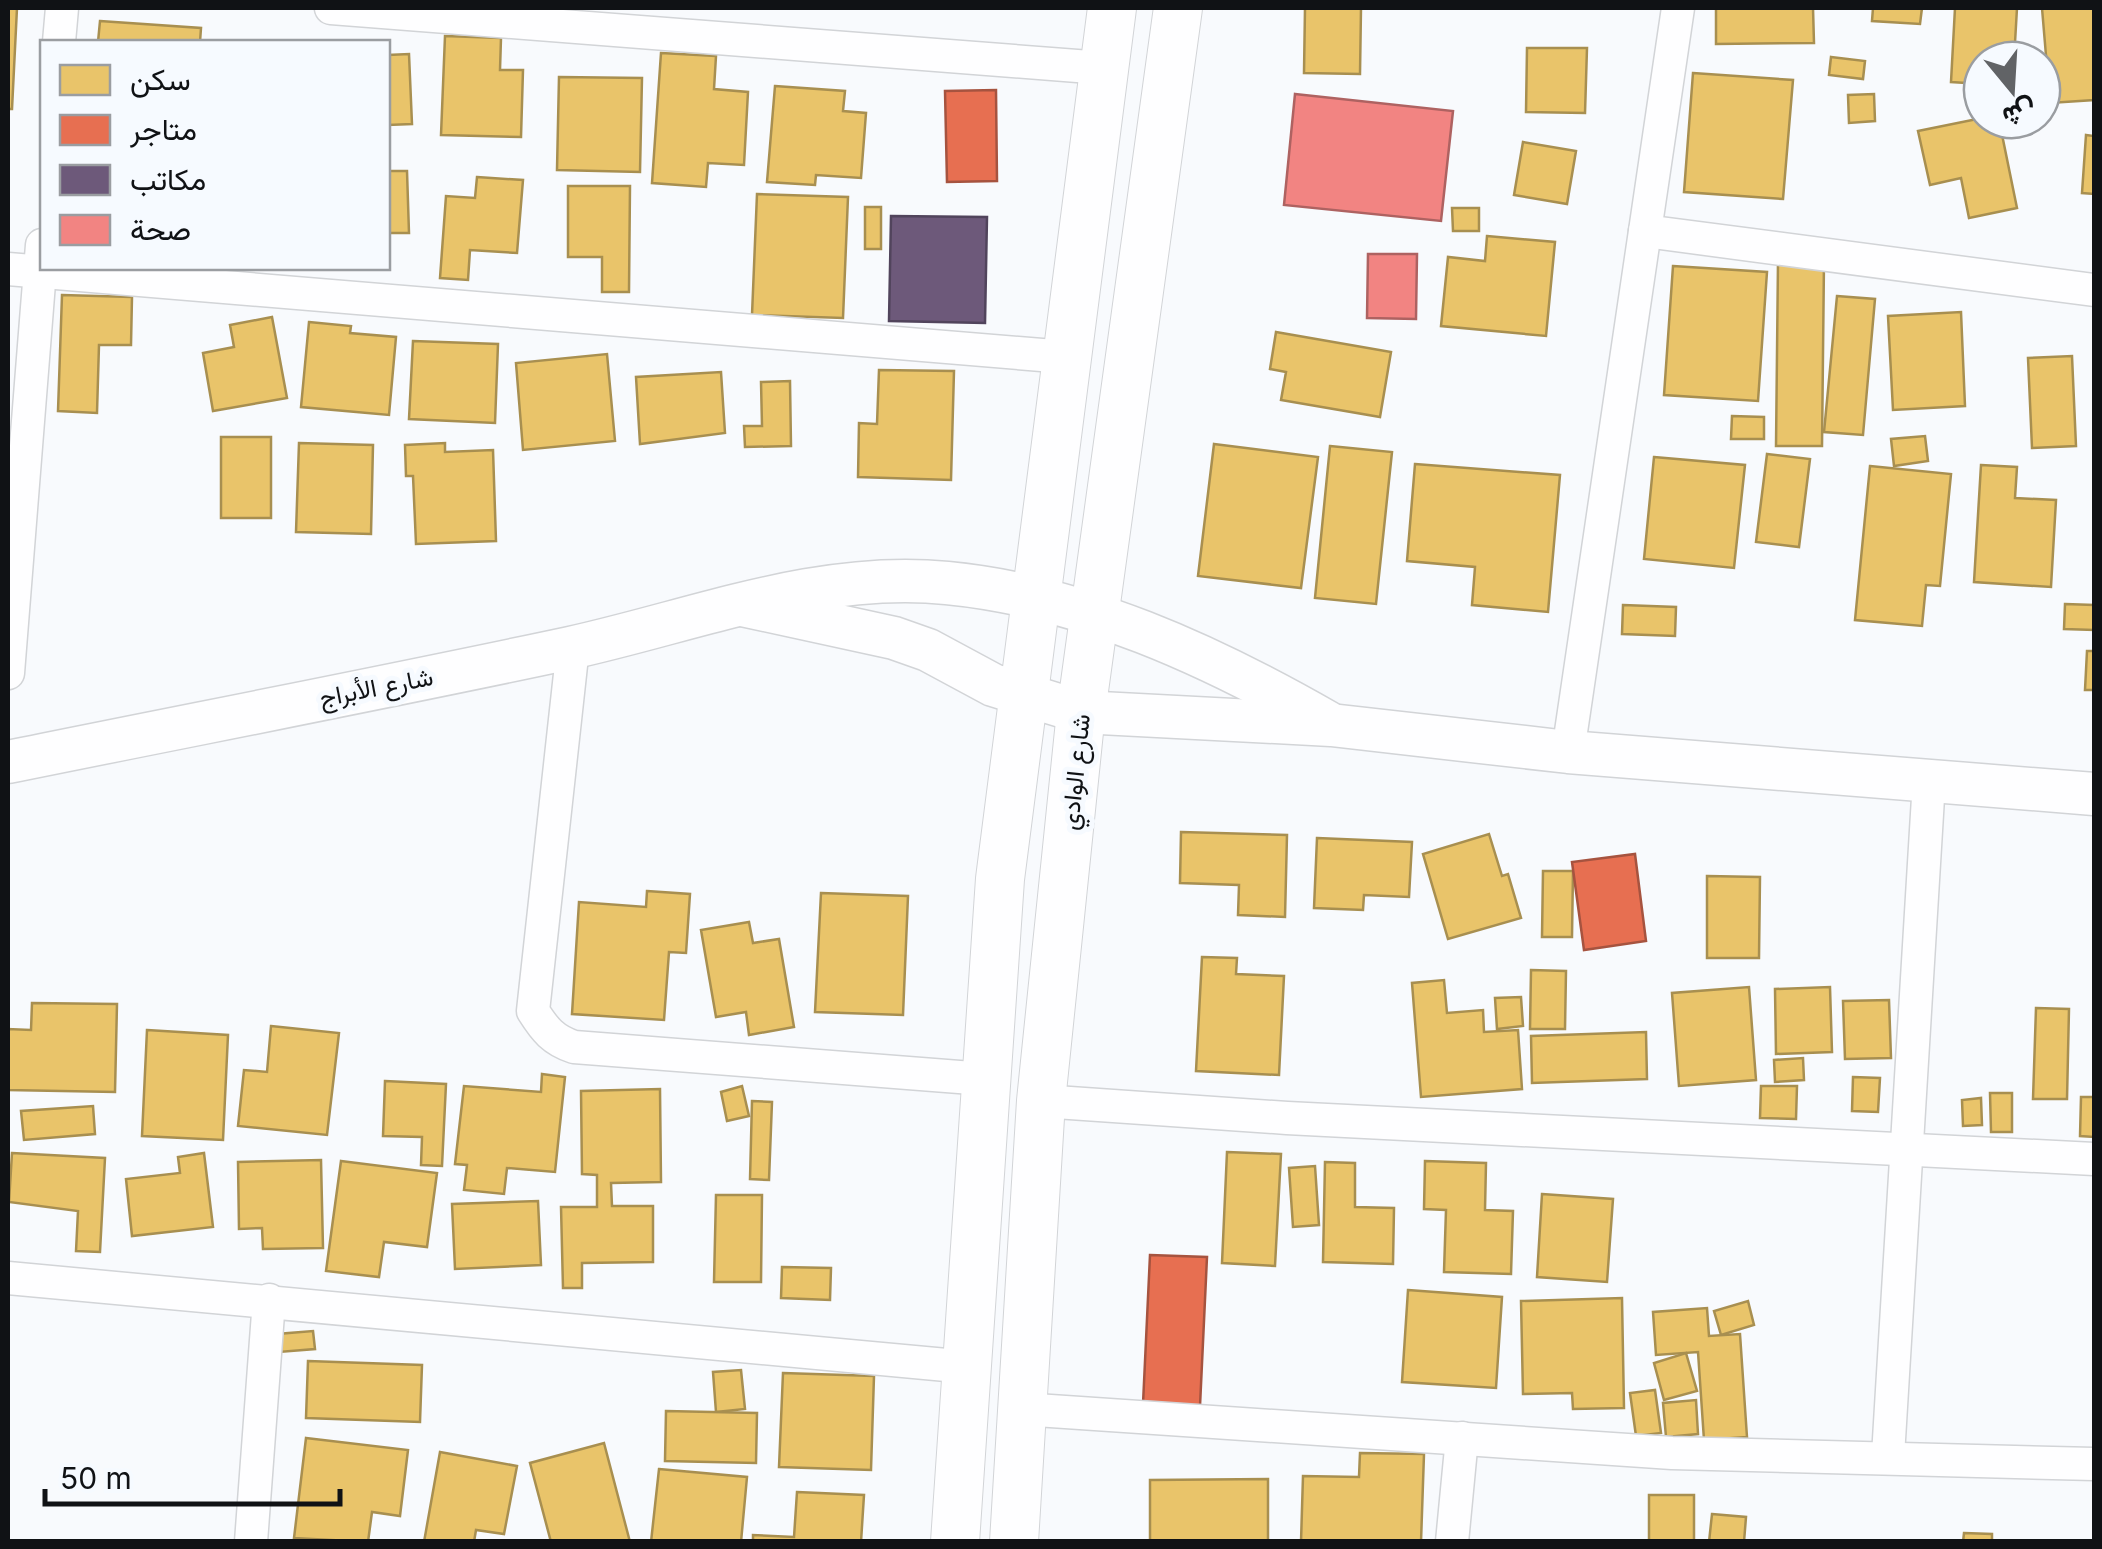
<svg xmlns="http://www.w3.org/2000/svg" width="2102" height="1549" font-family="Inter,Vazirmatn,sans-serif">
  <rect width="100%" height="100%" fill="#f8fafd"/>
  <g fill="#e9c46a" stroke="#a88f50" stroke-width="2.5">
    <polygon points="8,8 17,8 12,109 8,109"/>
    <polygon points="1305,8 1361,8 1360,74 1304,73"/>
    <polygon points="1716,8 1813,8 1814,43 1716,44"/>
    <polygon points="1873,8 1922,8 1920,24 1872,21"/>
    <polygon points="1955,8 2017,8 2014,60 1982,60 1982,84 1951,82"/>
    <polygon points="2042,8 2094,8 2094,100 2050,103"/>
    <polygon points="100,21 201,28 200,42 98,42"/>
    <polygon points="445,36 501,38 500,70 523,70 521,137 441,135"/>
    <polygon points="1527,48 1587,48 1585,113 1526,112"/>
    <polygon points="661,53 716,56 714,89 748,92 744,165 708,163 706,187 652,183"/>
    <polygon points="409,54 412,124 388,125 388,55"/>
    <polygon points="1831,57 1865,61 1863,79 1829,75"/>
    <polygon points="1693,73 1793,80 1783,199 1684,192"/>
    <polygon points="559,77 642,78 640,172 557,170"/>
    <polygon points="775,86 845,91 843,111 866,113 861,178 816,175 815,185 767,182"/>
    <polygon points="1874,94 1875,121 1849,123 1848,95"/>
    <polygon points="1982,118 1999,120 2017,208 1969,218 1961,178 1930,185 1918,131"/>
    <polygon points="2086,135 2094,136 2094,194 2082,193"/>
    <polygon points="1523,142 1576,151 1567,204 1514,195"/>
    <polygon points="388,171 407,171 409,233 388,233"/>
    <polygon points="477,177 523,180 517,253 470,250 468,280 440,278 446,196 475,198"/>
    <polygon points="568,186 630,186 629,292 602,292 602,257 568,257"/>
    <polygon points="757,194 848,197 843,318 752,315"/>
    <rect x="865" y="207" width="16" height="42"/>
    <polygon points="1452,208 1479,208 1479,231 1453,231"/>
    <polygon points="1487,236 1555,242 1546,336 1441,326 1448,257 1485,261"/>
    <polygon points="1778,261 1824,261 1822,446 1776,446"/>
    <polygon points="1673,266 1767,272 1758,401 1664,395"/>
    <polygon points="62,295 132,297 131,345 99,345 97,413 58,411"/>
    <polygon points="1837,296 1875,299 1863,435 1824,432"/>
    <polygon points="1961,312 1965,406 1893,410 1888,316"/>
    <polygon points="272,317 287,398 213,411 203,353 234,347 230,325"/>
    <polygon points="309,322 351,326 350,333 396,337 389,415 301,407"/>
    <polygon points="1276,332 1391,352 1380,417 1281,400 1286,372 1270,369"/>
    <polygon points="413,341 498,344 495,423 409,419"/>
    <polygon points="607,354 615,441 523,450 516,363"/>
    <polygon points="2072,356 2076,446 2032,448 2028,358"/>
    <polygon points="879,370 954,371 951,480 858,477 859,423 877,424"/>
    <polygon points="721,372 725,433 640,444 636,377"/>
    <polygon points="790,381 791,446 745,447 744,426 762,426 761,382"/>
    <polygon points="1732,416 1764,417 1764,439 1731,439"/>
    <polygon points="1925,436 1928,461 1894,466 1891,439"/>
    <rect x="221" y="437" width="50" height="81"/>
    <polygon points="299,443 373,445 371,534 296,532"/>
    <polygon points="445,443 445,452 493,450 496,541 416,544 413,476 406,476 405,445"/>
    <polygon points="1214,444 1318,457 1301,588 1198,576"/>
    <polygon points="1330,446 1392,452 1376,604 1315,598"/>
    <polygon points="1767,454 1810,459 1799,547 1756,542"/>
    <polygon points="1654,457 1745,465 1734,568 1644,559"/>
    <polygon points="1415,464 1560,475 1548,612 1472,605 1475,567 1407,561"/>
    <polygon points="1981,465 2017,467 2015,498 2056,500 2051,587 1974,582"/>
    <polygon points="1870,466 1951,474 1940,586 1926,585 1922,626 1855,620"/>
    <polygon points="2065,604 2094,605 2094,630 2064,629"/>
    <polygon points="1623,605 1676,607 1675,636 1622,634"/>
    <polygon points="2087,651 2094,651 2094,690 2085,690"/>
    <polygon points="1181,832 1287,835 1285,917 1238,915 1239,885 1180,883"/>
    <polygon points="1489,834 1502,876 1508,874 1521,918 1448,939 1423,854"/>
    <polygon points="1317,838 1412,842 1409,897 1364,895 1363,910 1314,908"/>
    <polygon points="1543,871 1573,871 1572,937 1542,937"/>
    <polygon points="1707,876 1760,877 1759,958 1707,958"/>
    <polygon points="647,891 690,894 686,953 669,952 664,1020 572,1014 579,902 646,907"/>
    <polygon points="821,893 908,896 903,1015 815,1012"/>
    <polygon points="749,922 753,943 779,939 794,1027 749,1035 746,1012 716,1017 701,930"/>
    <polygon points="1202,957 1237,958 1236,974 1284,976 1279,1075 1196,1071"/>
    <polygon points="1531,970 1566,971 1565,1029 1530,1029"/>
    <polygon points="1444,980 1447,1013 1483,1010 1484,1032 1518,1030 1522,1089 1421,1097 1412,983"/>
    <polygon points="1749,987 1756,1080 1679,1086 1672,993"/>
    <polygon points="1830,987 1832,1052 1776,1054 1775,989"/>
    <polygon points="1521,997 1523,1026 1497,1029 1495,998"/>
    <polygon points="1889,1000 1891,1058 1845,1059 1843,1001"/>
    <polygon points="32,1003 117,1004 115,1092 8,1090 8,1029 31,1030"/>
    <polygon points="2036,1008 2069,1009 2067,1099 2033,1099"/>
    <polygon points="271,1026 339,1033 327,1135 238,1126 244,1070 267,1072"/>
    <polygon points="147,1030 228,1035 223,1140 142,1136"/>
    <polygon points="1646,1032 1647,1079 1532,1083 1531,1036"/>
    <polygon points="1803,1058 1804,1080 1775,1082 1774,1060"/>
    <polygon points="542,1074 565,1077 555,1172 507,1168 504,1194 464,1190 467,1165 455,1164 464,1086 541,1092"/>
    <polygon points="1853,1077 1880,1078 1878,1112 1852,1111"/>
    <polygon points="385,1081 446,1084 442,1166 421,1165 422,1137 383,1136"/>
    <polygon points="742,1086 749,1116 727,1121 721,1092"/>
    <polygon points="1761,1086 1797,1086 1796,1119 1760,1118"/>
    <polygon points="660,1089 661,1182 611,1183 612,1206 653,1206 653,1262 582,1263 582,1288 563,1288 561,1207 597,1207 597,1175 582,1174 581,1091"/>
    <polygon points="1990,1093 2012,1093 2012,1132 1991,1132"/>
    <polygon points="2081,1097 2094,1097 2094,1137 2080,1136"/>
    <polygon points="1981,1098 1982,1125 1963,1126 1962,1100"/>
    <polygon points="752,1101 772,1102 769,1180 750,1179"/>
    <polygon points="93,1106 95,1134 24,1140 21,1111"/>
    <polygon points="1227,1152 1281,1154 1275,1266 1222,1263"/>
    <polygon points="12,1153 105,1158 100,1252 76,1251 78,1211 9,1202"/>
    <polygon points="204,1153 213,1227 132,1236 126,1179 180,1173 178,1157"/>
    <polygon points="321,1160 323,1248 263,1249 262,1228 239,1229 238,1162"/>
    <polygon points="341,1161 437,1173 427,1247 384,1242 379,1277 326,1271"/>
    <polygon points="1425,1161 1486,1163 1485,1210 1513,1211 1511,1274 1444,1272 1446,1210 1424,1209"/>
    <polygon points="1325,1162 1355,1163 1355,1207 1394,1208 1393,1264 1323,1262"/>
    <polygon points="1315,1166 1319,1225 1293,1227 1289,1168"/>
    <polygon points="1542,1194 1613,1199 1607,1282 1537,1277"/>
    <polygon points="716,1195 762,1195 761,1282 714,1282"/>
    <polygon points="538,1201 541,1265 455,1269 452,1204"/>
    <polygon points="782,1267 831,1268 830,1300 781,1298"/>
    <polygon points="1408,1290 1502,1297 1496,1388 1402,1382"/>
    <polygon points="1622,1298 1624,1408 1573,1409 1572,1393 1523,1394 1521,1301"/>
    <polygon points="1748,1301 1754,1325 1721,1335 1714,1311"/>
    <polygon points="1707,1308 1709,1336 1740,1334 1747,1437 1704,1440 1698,1352 1656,1355 1653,1312"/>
    <polygon points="313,1331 315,1349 279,1352 277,1334"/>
    <polygon points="1686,1353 1697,1391 1664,1400 1654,1363"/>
    <polygon points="308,1361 422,1365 420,1422 306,1418"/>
    <polygon points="741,1370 745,1409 716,1412 713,1372"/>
    <polygon points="783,1373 874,1376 871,1470 779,1467"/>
    <polygon points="1655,1390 1661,1433 1636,1436 1630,1393"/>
    <polygon points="1696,1400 1698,1434 1666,1437 1663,1403"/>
    <polygon points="666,1411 757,1413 756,1463 665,1461"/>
    <polygon points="306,1438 408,1450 400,1516 372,1512 368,1542 294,1538"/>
    <polygon points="604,1443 630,1542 551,1542 530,1463"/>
    <polygon points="440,1452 517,1466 504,1534 476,1530 474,1542 424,1542"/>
    <polygon points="1360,1453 1424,1454 1421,1542 1301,1542 1303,1476 1359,1477"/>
    <polygon points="659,1469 747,1477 741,1542 651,1542"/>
    <polygon points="1268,1479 1268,1542 1150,1542 1150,1480"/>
    <polygon points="797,1492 864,1495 861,1542 753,1542 753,1535 794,1537"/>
    <rect x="1649" y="1495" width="45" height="47"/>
    <polygon points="1712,1514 1746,1517 1744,1542 1709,1542"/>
    <polygon points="1964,1533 1992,1534 1992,1542 1963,1542"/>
  </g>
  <g fill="#e76f51" stroke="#a6533f" stroke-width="2.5">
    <polygon points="996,90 997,181 947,182 945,91"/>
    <polygon points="1635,854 1646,941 1584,950 1572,862"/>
    <polygon points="1150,1255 1207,1257 1200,1406 1143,1404"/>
  </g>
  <polygon fill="#6d597a" stroke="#51445c" stroke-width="2.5" points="891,216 987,217 985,323 889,321"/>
  <g fill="#f28482" stroke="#ae6261" stroke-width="2.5">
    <polygon points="1295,94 1453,111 1441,221 1284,205"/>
    <polygon points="1368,254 1417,254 1416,319 1367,318"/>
  </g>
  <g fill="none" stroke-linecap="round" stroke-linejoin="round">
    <g stroke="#d2d4d7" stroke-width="35">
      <g id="minor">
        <polyline points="331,8 1103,68"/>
        <polyline points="59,42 62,8"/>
        <polyline points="1645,231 2094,290"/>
        <polyline points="8,269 1066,357"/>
        <path d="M 573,647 L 533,1011 C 545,1030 553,1040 574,1047 L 985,1079"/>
        <polyline points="8,673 42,245"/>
        <polyline points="1568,752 1678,8"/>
        <polyline points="1041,1101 1287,1118 2094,1159"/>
        <polyline points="8,1278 968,1367"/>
        <polyline points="1021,1409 1672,1453 2094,1464"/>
        <polyline points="1888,1456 1929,781"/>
        <polyline points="251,1542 269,1300"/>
        <polyline points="1452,1542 1462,1438"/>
      </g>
    </g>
    <g stroke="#d2d4d7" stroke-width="45">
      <g id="tertiary">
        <polyline points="742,605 894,638 928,650 993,685 1081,712 1331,725 1568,752 2094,794"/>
        <path d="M 8,762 C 195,724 383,688 570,648 C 693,621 818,570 947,583 C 1082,596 1210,655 1327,722"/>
      </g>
    </g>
    <g stroke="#d2d4d7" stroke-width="50">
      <g id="secondary">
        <polyline points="955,1542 1000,879 1112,8"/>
        <polyline points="1014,1542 1041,1101 1081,712 1178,8"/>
      </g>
    </g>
    <use href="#minor" stroke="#fefeff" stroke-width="32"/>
    <use href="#tertiary" stroke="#fefeff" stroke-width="42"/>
    <use href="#secondary" stroke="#fefeff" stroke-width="48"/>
  </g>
  <g text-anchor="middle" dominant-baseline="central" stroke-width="10" stroke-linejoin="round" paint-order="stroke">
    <g font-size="25" fill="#101215" stroke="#f6faff">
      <text transform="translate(376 687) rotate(-11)">شارع الأبراج</text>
      <text transform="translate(1075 772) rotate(-84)">شارع الوادي</text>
    </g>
  </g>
  <rect width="2102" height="1549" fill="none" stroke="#101215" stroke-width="20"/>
  <rect x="40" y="40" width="350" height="230" fill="#f6faff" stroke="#9a9da1" stroke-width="2.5"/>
  <rect x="60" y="65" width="50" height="30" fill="#e9c46a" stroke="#9a9da1" stroke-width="2.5"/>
  <text x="130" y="90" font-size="30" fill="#101215">سكن</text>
  <rect x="60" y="115" width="50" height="30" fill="#e76f51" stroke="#9a9da1" stroke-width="2.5"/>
  <text x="130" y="140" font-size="30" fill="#101215">متاجر</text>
  <rect x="60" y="165" width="50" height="30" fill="#6d597a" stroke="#9a9da1" stroke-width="2.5"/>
  <text x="130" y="190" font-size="30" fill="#101215">مكاتب</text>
  <rect x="60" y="215" width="50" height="30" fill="#f28482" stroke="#9a9da1" stroke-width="2.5"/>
  <text x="130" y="240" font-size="30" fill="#101215">صحة</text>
  <g transform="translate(2012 90) rotate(162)"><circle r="48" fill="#f6faff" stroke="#9a9da1" stroke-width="2.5"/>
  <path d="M0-8L18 38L0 25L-18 38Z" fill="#616366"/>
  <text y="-15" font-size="28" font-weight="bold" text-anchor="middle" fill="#101215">ش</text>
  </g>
  <path d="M45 1489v15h295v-15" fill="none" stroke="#101215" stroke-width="5"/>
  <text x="60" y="1489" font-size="30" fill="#101215" stroke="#f6faff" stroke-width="8" paint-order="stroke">50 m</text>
</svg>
